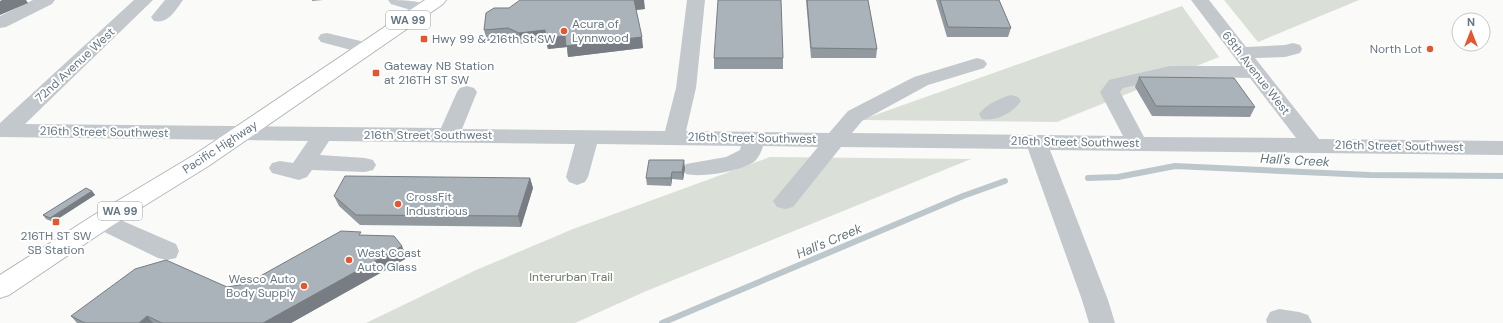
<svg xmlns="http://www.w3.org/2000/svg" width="1503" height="323" font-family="'DM Sans',sans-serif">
  <rect width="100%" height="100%" fill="#fafaf8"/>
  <g fill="#dadfd7">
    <polygon points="1224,0 1359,0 1258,42"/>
    <polygon points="1182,6 1219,57 1057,122 861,120"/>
    <polygon points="770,157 971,159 644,292 575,323 366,323 476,270 573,229"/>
  </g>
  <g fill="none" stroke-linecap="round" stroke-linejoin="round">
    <g stroke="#bbc7cb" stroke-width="6">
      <polyline points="1088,178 1118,177 1175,166 1369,175 1503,176"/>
      <polyline points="662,323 963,196 1005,181"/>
    </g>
    <g stroke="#b4b9bd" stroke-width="2">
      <polygon id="highway" points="425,0 446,0 443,4 210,165 110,227 9,295 0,298 0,275 94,215 194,155"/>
    </g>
    <g fill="#c3c8cc" fill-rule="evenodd">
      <polygon points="33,0 55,0 52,4 6,27 0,28 0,16"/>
      <path d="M 134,0 L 153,0 L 25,124 L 441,128 L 457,92 L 460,88 L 467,86 L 474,88 L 477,92 L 462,129 L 665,131 L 676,88 L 687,0 L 705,0 L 696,88 L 686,131 L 829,133 L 848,111 L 914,77 L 977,58 L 984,60 L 987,64 L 984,68 L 928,85 L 862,121 L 852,133 L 1123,136 L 1100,92 L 1109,80 L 1170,66 L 1241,66 L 1191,0 L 1209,0 L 1246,47 L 1285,45 L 1293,43 L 1300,45 L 1302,49 L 1300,53 L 1285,57 L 1255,58 L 1319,139 L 1503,141 L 1503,155 L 1050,150 L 1108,300 L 1115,323 L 1089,323 L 1082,300 L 1028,149 L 841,147 L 793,207 L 785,209 L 777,207 L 773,201 L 818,147 L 763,146 C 762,151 759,156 756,160 C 745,171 701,178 686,174 L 683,169 L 686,164 L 726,157 L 740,150 L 741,146 L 597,144 L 588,177 L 585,182 L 577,185 L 569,182 L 566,177 L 575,144 L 329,141 L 320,155 L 365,158 L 373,160 L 376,165 L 373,170 L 365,172 L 312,170 L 307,177 L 299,180 L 272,173 L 269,168 L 272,163 L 280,161 L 293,163 L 308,141 L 0,137 L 0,123 ZM 1208,77 L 1250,78 L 1296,138 L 1144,137 L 1120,92 L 1123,88 L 1170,78 Z"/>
      <path d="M 165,0 L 183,0 C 175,11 168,24 154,21 L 151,17 Z"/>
      <path d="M 388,0 C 401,0 424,0 433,9 L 430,13 L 424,14 L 391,4 Z"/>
      <polygon points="327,33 373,44 375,48 373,52 366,54 321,42 318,38 321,34"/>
      <path d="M 1011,95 L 1018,97 L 1021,101 C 1014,112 995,122 982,119 L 979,114 C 985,105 1000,98 1011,95 Z"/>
      <polygon points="102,212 176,244 179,251 176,258 167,260 158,258 94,227 90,221 94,215"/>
      <polygon points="1279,309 1299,312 1308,315 1312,323 1267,323 1266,320 1270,312"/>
    </g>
    <use href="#highway" fill="#fff" fill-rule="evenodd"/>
  </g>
  <g fill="#929a9f">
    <polygon points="312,0 323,0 312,1"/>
    <polygon points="806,0 868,0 877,49 876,58 811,58"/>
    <polygon points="936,0 999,0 1011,28 1008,37 947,37"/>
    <polygon points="509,8 645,9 636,10 643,48 568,57 567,47 548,49 546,41 522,44 510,39 487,41 484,30"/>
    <rect x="714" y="58" width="69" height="11"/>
    <polygon points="1139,77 1255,107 1250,117 1152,116 1135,87"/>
    <polygon points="685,168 683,180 672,179 671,186 647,185 646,178"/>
    <polygon points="530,178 533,188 521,227 360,225 339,206 334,196"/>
    <polygon points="92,191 95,195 53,222 46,219 43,215"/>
    <polygon points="362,235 407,258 291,323 77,323 71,316 246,284"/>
  </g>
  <g fill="#777d82">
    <polygon points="2,0 26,0 28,3 0,15 0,1"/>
    <polygon points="634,0 644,0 645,9 635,10"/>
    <polygon points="545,30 565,36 642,37 643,48 568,57 567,47 548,49 546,41 522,44 519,33"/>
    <polygon points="684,160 685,168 683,180 682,172"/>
    <polygon points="672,172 672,179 671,186 671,178"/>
    <polygon points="530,178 533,188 521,227 518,216"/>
    <polygon points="92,191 95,195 53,222 50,218"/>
    <polygon points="402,246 407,258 291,323 263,323"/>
    <polygon points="147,316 153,323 139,323"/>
  </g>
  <g fill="#aab3b9" stroke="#777d82">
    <polygon points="520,0 634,0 642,37 566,46 565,36 546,38 545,30 519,33 508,28 484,30 486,13 494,8 509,8"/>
    <polygon points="718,0 781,0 783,58 714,58"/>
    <polygon points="807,0 868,0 877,49 811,48"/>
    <polygon points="940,0 999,0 1011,28 948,27"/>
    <polygon points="1139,77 1234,78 1255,107 1156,106"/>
    <polygon points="649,160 684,160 682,172 672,172 671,178 646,178"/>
    <polygon points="345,176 530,178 518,216 356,215 334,196"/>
    <polygon points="86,188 92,191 50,218 43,215"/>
    <polygon points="341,231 361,232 359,235 394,236 402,246 263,323 162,323 147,316 139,323 85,323 71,316 135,269 166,260 227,287 246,284"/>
  </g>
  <g fill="#e4572e" stroke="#fff" stroke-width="1.5">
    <circle cx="564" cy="31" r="4"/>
    <rect x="420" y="35" width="8" height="8" rx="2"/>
    <circle cx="1430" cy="49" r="4"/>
    <rect x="372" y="69" width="8" height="8" rx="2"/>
    <circle cx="398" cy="204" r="4"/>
    <rect x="52" y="218" width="8" height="8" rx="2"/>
    <circle cx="349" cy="260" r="4"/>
    <circle cx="304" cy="286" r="4"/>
  </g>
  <g text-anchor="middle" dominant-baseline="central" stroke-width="4" stroke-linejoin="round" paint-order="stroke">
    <g fill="#fff" stroke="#939fa8" stroke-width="1">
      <rect x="386" y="11" width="44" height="18" rx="3"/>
      <rect x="98" y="202" width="44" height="18" rx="3"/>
    </g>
    <g font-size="11" font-weight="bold" fill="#657683">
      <text x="408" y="20">WA 99</text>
      <text x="120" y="211">WA 99</text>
    </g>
    <g font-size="12" fill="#657683" stroke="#fff" text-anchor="start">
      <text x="572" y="24">Acura of<tspan x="572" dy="14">Lynnwood</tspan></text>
      <text x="432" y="39">Hwy 99 &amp; 216th St SW</text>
      <text x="1422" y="49" text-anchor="end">North Lot</text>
      <text x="384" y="66">Gateway NB Station<tspan x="384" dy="14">at 216TH ST SW</tspan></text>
      <text x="406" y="197">CrossFit<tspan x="406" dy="14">Industrious</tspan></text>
      <text x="56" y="236" text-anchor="middle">216TH ST SW<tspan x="56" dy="14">SB Station</tspan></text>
      <text x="357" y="253">West Coast<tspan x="357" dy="14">Auto Glass</tspan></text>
      <text x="296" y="279" text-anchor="end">Wesco Auto<tspan x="296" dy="14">Body Supply</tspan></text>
    </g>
    <g font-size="12" fill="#657683" stroke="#fff">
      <text transform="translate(75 65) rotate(-43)">72nd Avenue West</text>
      <text transform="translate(1256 73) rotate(52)">68th Avenue West</text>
      <text transform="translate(104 132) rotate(1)">216th Street Southwest</text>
      <text x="428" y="135">216th Street Southwest</text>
      <text transform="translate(752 138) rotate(1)">216th Street Southwest</text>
      <text transform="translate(1075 142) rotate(1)">216th Street Southwest</text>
      <text transform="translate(1399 146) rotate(1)">216th Street Southwest</text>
      <text transform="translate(220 147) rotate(-33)">Pacific Highway</text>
    </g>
    <g font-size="12" fill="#687a64" stroke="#fff">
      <text x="571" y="277">Interurban Trail</text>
    </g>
    <g font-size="13" font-style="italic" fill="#60757c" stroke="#fff">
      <text transform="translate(1295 160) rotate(3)">Hall's Creek</text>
      <text transform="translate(829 241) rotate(-23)">Hall's Creek</text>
    </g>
  </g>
  <g transform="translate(1471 32)"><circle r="19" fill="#ffffff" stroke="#c1c8cd"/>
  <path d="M0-3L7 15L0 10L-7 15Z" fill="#e4572e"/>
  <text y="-6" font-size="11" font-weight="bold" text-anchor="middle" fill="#657683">N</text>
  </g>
</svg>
